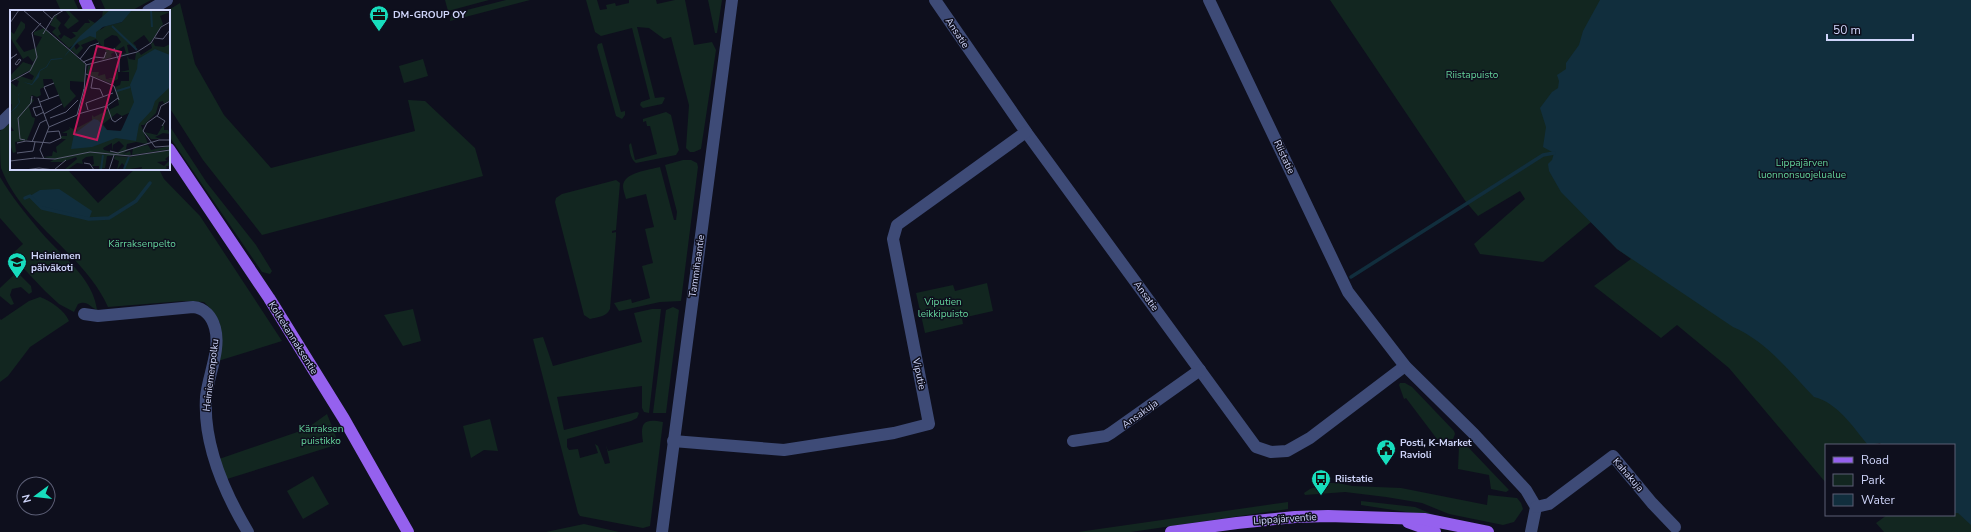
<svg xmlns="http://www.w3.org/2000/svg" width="1971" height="532" font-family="'Nunito Sans',sans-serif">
  <rect width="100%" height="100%" fill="#0e0f1d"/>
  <g fill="#122620">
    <polygon points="56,0 74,0 79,11 61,11"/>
    <polygon points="101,0 151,0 131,11 106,11"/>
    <polygon points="445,0 489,0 448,11"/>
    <polygon points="506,0 530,0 450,21 451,16 455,13"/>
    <polygon points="586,0 597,0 600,10 607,9 606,5 615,3 616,6 629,3 629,0 656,0 657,4 675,0 685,0 694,45 712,42 716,50 701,149 694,152 690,152 686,148 689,105 671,37 664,39 649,28 637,27 655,98 663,97 665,98 662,104 643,108 640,105 641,102 650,99 632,28 601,36 595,32"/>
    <polygon points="708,0 722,0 717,33 715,33"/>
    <polygon points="1330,0 1971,0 1971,532 1884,532 1876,523 1887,515 1954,515 1954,445 1882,445 1880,443 1870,445 1826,445 1826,483 1729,368 1677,325 1661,338 1594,286 1631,259 1617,249 1591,222 1543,262 1480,254 1474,244 1525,199 1520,191 1478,216 1466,202"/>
    <polygon points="180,3 195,64 224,115 271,168 415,131 408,100 425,101 475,148 483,176 262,235 203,160 169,107 169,11 167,11"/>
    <polygon points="602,43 621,112 625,111 625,115 622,119 616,116 597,47 598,44"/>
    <polygon points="423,59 428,76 404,83 399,66"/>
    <path d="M 666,112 L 671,115 L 679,150 L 676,155 L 636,163 C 631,159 630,153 629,145 L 631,143 L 635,160 L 657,154 L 650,126 L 647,126 L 646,121 L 643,122 L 643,119 Z"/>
    <path d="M 11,122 L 11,169 L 67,169 L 98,203 L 135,169 L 159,169 L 164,179 L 200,216 L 282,341 L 218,361 L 220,323 L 209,307 L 204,302 L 183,301 L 108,307 C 84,253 22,224 1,168 C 0,158 0,142 0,131 Z"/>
    <polygon points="169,125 207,183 256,245 272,271 270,274 262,272 169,136"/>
    <path d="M 683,160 L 691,160 L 697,163 L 698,167 L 681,301 L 660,302 L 619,311 L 614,303 L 631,299 L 632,303 L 650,298 L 642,266 L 653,263 L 645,229 L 654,227 L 646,194 L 626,199 C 625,195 623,190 623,186 C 624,172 649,170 660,167 L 674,220 L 676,220 L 677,212 L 665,165 Z"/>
    <path d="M 0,177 C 11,196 26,214 40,231 C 60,255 93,277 97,310 C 89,306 87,300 78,304 L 74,312 L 59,304 L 45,291 L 11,255 L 23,244 L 0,218 Z"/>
    <path d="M 616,180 L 620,183 L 616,230 L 612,231 L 612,233 L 616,232 L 616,237 L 610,309 C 606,317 598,317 590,319 L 584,315 L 555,202 L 556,198 L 562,194 Z"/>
    <polygon points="17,272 31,286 32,292 29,294 21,287 12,289 10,295 14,304 11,305 0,296 0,288"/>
    <polygon points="987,283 993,311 962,318 963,324 925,333 916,293 953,285 955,291"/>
    <path d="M 40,297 C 51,301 65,311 69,321 L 30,347 L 8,376 L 0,382 L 0,319 L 1,320 L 29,301 Z"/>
    <polygon points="673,307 679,310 666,413 653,413 666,310"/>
    <polygon points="413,309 421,341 403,346 384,315"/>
    <path d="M 652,309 L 661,309 L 649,413 L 644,412 L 642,408 L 642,386 L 557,397 L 564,430 L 637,412 L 639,413 L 637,418 L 631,421 L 567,439 L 567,447 L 569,450 L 578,449 L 580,458 L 598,453 L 595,444 L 598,446 L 605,464 L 610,463 L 606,445 L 608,451 L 643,442 C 640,423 643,418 663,422 L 650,526 L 643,528 L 580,516 L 578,513 L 533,339 L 543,337 L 553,366 L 642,342 L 634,313 Z"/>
    <polygon points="1400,383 1405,383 1412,387 1454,431 1455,434 1453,439 1441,440 1437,439 1406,398 1404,399 1399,385"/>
    <polygon points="327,414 339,444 227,479 219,459 306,429"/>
    <polygon points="490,419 498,451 484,450 471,458 463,426"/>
    <polygon points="1459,446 1467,446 1509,490 1506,492 1491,489 1489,475 1458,469"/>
    <polygon points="313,476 329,504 303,519 287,491"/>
    <polygon points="1327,483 1338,483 1352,486 1401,488 1487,505 1488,495 1517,498 1521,503 1523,509 1514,522 1503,525 1449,514 1422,503 1386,497 1345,492 1305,495 1304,493 1310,489"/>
    <polygon points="1361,501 1415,507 1439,517 1361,505"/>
    <polygon points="1288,502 1288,509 1131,532 1078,532"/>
    <polygon points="584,524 619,532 546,532"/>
  </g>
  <g fill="#112e3d">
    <path d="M 1600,0 L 1971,0 L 1971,525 L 1958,513 L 1954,513 L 1954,445 L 1882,445 L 1880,443 L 1868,445 C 1853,427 1838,403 1814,397 C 1790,372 1766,341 1733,327 L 1617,249 L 1561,192 L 1549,171 L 1548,164 L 1552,160 L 1554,153 L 1543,147 L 1546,127 L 1540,108 L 1552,92 L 1558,88 L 1559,81 L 1557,75 L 1566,69 L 1566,63 L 1579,45 L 1583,31 Z"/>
    <polygon points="59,189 92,211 89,219 42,208 30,196 40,190"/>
  </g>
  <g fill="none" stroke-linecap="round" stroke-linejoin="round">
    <g stroke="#112e3d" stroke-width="3.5">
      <polyline points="25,198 30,196 42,208 89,219 109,218 136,201 150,183"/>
      <polyline points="1351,277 1543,155 1554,153"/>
    </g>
    <g stroke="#3e4b77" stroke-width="12">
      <polyline points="935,0 1026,132 1256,447 1271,452 1287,451 1310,438 1405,366"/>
      <polyline points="1209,0 1348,292 1405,366 1474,434 1526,490 1536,507 1531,532"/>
      <polyline points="148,11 167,0"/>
      <polyline points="0,124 11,113"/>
      <path d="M 84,314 L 98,316 L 193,307 C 205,308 212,317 215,328 C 221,350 208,375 206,397 C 203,445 224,492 248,532"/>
      <polyline points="673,441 784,450 894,433 929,424 893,239 897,225 1026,132"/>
      <polyline points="1073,441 1106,436 1111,433 1200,370"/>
      <polyline points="1536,507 1549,504 1613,456 1652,503 1675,527"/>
      <polyline points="662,532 732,0"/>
    </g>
    <g stroke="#9561ee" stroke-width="12">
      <polyline points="85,0 90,11"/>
      <polyline points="169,149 269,298 344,419 408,532"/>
      <polyline points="1408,522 1435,532"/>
      <polyline points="1171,532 1237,523 1295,517 1328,516 1424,519 1488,532"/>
    </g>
  </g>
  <defs>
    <g id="office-pin" transform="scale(1)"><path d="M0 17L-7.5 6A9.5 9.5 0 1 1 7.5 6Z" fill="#17ddbd" stroke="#0e0f1d"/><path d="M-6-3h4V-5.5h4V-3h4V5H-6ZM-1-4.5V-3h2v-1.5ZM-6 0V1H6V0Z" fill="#111"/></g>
    <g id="school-pin" transform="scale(1)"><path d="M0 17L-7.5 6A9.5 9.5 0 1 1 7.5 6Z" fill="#17ddbd" stroke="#0e0f1d"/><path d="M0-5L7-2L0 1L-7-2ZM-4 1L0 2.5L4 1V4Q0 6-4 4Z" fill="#111"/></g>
    <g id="civic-pin" transform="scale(1)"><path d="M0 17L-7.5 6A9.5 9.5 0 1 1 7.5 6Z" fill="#17ddbd" stroke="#0e0f1d"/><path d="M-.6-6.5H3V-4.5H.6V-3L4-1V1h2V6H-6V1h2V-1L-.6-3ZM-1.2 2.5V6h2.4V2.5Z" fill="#111"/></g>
    <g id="bus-pin" transform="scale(1)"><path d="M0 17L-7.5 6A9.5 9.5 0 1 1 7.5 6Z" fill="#17ddbd" stroke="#0e0f1d"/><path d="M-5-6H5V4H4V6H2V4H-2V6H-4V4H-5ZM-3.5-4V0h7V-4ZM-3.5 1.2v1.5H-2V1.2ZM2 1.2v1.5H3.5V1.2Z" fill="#111"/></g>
  </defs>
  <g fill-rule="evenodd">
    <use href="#office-pin" x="379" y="15"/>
    <use href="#school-pin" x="17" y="262"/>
    <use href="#civic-pin" x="1386" y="449"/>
    <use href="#bus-pin" x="1321" y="479"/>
  </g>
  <g text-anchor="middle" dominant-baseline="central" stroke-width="3" stroke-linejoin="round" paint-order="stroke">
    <g font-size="10" font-weight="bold" fill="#cfd5fa" stroke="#0e0f1d" text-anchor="start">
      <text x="393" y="15">DM-GROUP OY</text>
      <text x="31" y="256">Heiniemen<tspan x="31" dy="12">päiväkoti</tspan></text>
      <text x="1400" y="443">Posti, K-Market<tspan x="1400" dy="12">Ravioli</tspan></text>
      <text x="1335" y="479">Riistatie</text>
    </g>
    <g font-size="10" fill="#cfd5fa" stroke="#0e0f1d">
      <text transform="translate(957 33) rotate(56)">Ansatie</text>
      <text transform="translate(1284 157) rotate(65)">Riistatie</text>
      <text transform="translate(697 266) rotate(-82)">Tammihaantie</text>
      <text transform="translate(1146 296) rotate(54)">Ansatie</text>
      <text transform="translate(293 338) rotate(58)">Kolkekannaksentie</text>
      <text transform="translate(919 374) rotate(78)">Viputie</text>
      <text transform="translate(211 375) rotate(-83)">Heiniemenpolku</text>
      <text transform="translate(1140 414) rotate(-36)">Ansakuja</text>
      <text transform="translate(1628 475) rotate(49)">Kahakuja</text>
      <text transform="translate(1285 519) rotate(-4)">Lippajärventie</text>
    </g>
    <g font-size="10" fill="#63d199" stroke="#0e0f1d">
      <text x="1472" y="75">Riistapuisto</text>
      <text x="1802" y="163">Lippajärven<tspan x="1802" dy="12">luonnonsuojelualue</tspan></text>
      <text x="142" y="244">Kärraksenpelto</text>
      <text x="943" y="302">Viputien<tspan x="943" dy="12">leikkipuisto</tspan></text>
      <text x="321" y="429">Kärraksen<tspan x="321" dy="12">puistikko</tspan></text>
    </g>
  </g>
  <g transform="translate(10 10)">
    <rect width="160" height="160" fill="#0e0f1d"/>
    <path d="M 55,0 L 58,0 L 69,11 L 58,19 L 54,15 L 60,7 ZM 93,0 L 103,0 L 90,20 L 96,16 L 112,12 L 121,0 L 160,2 L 150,6 L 153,14 L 140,33 L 134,25 L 123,33 L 126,36 L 126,41 L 122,34 L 117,35 L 119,44 L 109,45 L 116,43 L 114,36 L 106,41 L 105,38 L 111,32 L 107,26 L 102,25 L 94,30 L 94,36 L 106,41 L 101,44 L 102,47 L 92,50 L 96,41 L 86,29 L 71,35 L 73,38 L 67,45 L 60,39 L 64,35 L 66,40 L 70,36 L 67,33 L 59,38 L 42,22 L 46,18 L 40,15 L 44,7 L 48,4 L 46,8 L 51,13 L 48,18 L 51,24 L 48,26 L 51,29 L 54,25 L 61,29 L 66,26 L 62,22 L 67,22 L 75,13 L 80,13 L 78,9 L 85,13 L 92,8 ZM 11,11 L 15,14 L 15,18 L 6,31 L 14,42 L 26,38 L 32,27 L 24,25 L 24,22 L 34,18 L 75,54 L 74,72 L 60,71 L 60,79 L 66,86 L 54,98 L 42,69 L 33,69 L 34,77 L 30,79 L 31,85 L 27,87 L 22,85 L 20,88 L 24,90 L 19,97 L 22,107 L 25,108 L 24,113 L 17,130 L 5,132 L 6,142 L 3,143 L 0,134 L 0,121 L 4,121 L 0,115 L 2,94 L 0,95 L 0,72 L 7,77 L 9,71 L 4,69 L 10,66 L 22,70 L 24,66 L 19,63 L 26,47 L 23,52 L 18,46 L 13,49 L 0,27 L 0,21 L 4,24 ZM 146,28 L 143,32 L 145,36 L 154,37 L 160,34 L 160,90 L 154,94 L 153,91 L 149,92 L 146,103 L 134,115 L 131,115 L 138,134 L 126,132 L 117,134 L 116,139 L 119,139 L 113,144 L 120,141 L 121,145 L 97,146 L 95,158 L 89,159 L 89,156 L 81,156 L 84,154 L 83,146 L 76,147 L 72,150 L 73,154 L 67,153 L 57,160 L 54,160 L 67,149 L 66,147 L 53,152 L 40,152 L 45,149 L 33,147 L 42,146 L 43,141 L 47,143 L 46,137 L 56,129 L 51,129 L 51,126 L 57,126 L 57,123 L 52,123 L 60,119 L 59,117 L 67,121 L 67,118 L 82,110 L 82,105 L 84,107 L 109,95 L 105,77 L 110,75 L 111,71 L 119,71 L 119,62 L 110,62 L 119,60 L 117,45 L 119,49 L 125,50 L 126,43 L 129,42 L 131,45 L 142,38 L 141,34 ZM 107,103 L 112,106 L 119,103 L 115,116 L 109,122 L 97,120 L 93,114 ZM 109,131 L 114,136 L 108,142 L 114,140 L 106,143 L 94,140 L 93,138 L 102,133 L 102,142 L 103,135 ZM 13,52 L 22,55 L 20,60 L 0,71 L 0,66 ZM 81,55 L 81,62 L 89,62 L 88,66 L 95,64 L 96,69 L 102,70 L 98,68 L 105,68 L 105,62 L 108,62 L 108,69 L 100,73 L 77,64 L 78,56 ZM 154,114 L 154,120 L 158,120 L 160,124 L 153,123 L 145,127 L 151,129 L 141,129 L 134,122 L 147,125 ZM 138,135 L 141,140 L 160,136 L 160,139 L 122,145 L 123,138 ZM 160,140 L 160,145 L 155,149 L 157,151 L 147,152 L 154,156 L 160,150 L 160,156 L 156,156 L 157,158 L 154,160 L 131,160 L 132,157 L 114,160 L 115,156 L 112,153 L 107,160 L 109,151 L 104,149 L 105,146 L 120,147 Z" fill="#122620" fill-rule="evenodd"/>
    <path d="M 100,0 L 122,0 L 112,12 L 93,17 L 86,22 L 86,28 L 80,26 L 68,32 L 52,49 L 41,50 L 37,57 L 30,61 L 29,67 L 22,75 L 13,72 L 11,82 L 8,86 L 10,92 L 9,94 L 6,98 L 0,103 L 9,93 L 8,85 L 11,82 L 13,72 L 22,74 L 30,60 L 36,57 L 41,49 L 53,48 L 70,26 ZM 145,39 L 160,45 L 160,77 L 145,91 L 142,100 L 129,114 L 126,131 L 106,128 L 82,137 L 61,139 L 64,124 L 84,109 L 88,110 L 97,120 L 111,121 L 124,92 L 120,75 L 127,59 L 128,49 Z" fill="#112e3d"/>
    <path fill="none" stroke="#112e3d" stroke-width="2" d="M 141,0 L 142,17M 102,16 L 127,40M 107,81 L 120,77M 91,159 L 93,145M 114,159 L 119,147"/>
    <path fill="none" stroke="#5b5e75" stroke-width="1" d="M 13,0 L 76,54 L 74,81M 32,0 L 42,9M 0,13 L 9,0M 33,24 L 44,6 L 54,0M 145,28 L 153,29 L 160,20M 104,38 L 109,51 L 109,62M 0,49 L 7,44 L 0,49M 9,49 L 11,50 L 7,55 L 5,54 ZM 70,49 L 80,36 L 89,33M 73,52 L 85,47 L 94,48 L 96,42M 76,55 L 127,42 L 141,33 L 151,17 L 160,12M 76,64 L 104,76 L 109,90M 83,67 L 81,78 L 90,79 L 93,86M 0,72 L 20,61 L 27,47 L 22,23 L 31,13M 28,88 L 39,117M 39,89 L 34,77 L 44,73M 160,91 L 151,96 L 148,105 L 137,113 L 133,121 L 145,137 L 160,136M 30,92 L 49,85M 31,96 L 23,98 L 26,106 L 34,102M 97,96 L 102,110 L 105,112 L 112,107M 78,100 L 76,93 L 103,83M 34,104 L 52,94M 68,104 L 97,96 L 108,88M 147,106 L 155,111 L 152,116M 40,108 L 56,102 L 68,90M 15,130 L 10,129 L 8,108 L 21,93 L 22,86M 22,132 L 30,113 L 36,110M 7,133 L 16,131 L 40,133 L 51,128 L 49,121 L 37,122M 100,141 L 108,143 L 149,130 L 160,130M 7,143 L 23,141 L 25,132M 24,148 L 45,149 L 80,142 L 120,146 L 160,140M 34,149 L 30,140 L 39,117 L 67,105 L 74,79M 0,151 L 25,148M 74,153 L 80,154 L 84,160M 15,160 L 29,158 L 44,160M 44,160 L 56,150M 99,160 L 104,145"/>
    <path fill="#c2185b" fill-opacity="0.15" stroke="#c2185b" stroke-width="2" d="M 87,36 L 111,42 L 87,130 L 64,124 Z"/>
    <rect width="160" height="160" fill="none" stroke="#cfd5fa" stroke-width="2"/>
  </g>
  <rect x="1825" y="444" width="130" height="72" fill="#0e0f1d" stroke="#5b5e75"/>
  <rect x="1833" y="457" width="20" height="6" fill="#9561ee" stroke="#5b5e75"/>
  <text x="1861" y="464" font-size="12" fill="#cfd5fa">Road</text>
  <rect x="1833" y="474" width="20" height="12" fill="#122620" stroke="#5b5e75"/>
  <text x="1861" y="484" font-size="12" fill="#cfd5fa">Park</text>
  <rect x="1833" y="494" width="20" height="12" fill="#112e3d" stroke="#5b5e75"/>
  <text x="1861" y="504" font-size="12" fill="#cfd5fa">Water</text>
  <g transform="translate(36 496) rotate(255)"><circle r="19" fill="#0e0f1d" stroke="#5b5e75"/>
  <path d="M0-3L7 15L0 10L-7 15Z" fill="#17ddbd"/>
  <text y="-6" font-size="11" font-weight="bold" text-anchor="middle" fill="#cfd5fa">N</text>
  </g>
  <path d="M1827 34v6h86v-6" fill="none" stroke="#cfd5fa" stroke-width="2"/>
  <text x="1833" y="34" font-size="12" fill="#cfd5fa" stroke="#0e0f1d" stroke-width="3" paint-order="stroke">50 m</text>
</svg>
